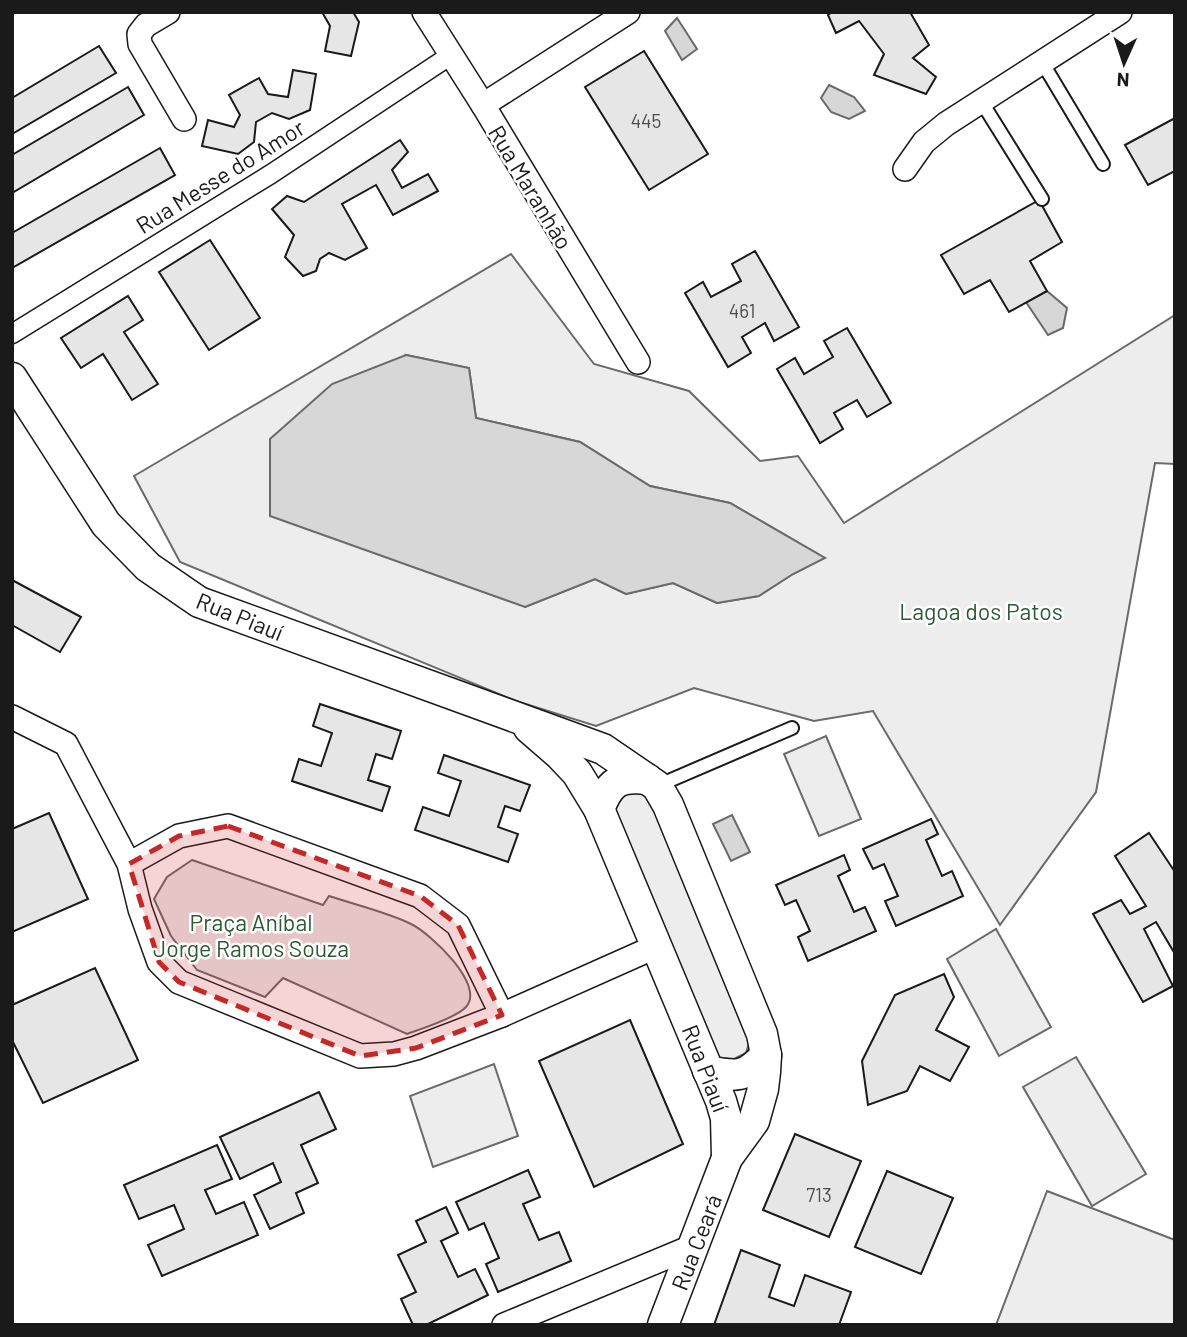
<svg xmlns="http://www.w3.org/2000/svg" width="1187" height="1337" font-family="Barlow,sans-serif">
  <rect width="100%" height="100%" fill="#fff"/>
  <g fill="#ededed" stroke="#6a6a6a" stroke-width="2" fill-rule="evenodd">
    <path d="M 511,254 L 594,364 L 689,391 L 760,461 L 798,456 L 844,523 L 1175,315 L 1175,464 L 1155,463 L 1096,792 L 1000,925 L 873,711 L 814,721 L 694,688 L 596,726 L 516,701 L 180,562 L 134,476 ZM 406,355 L 469,368 L 476,418 L 580,442 L 650,486 L 730,503 L 824,558 L 793,574 L 758,596 L 717,603 L 673,583 L 626,594 L 595,579 L 525,607 Z"/>
    <polygon points="826,736 861,819 819,836 784,754"/>
    <polygon points="648,792 750,1040 746,1053 734,1059 718,1058 615,812 616,793"/>
    <path d="M 192,860 L 323,905 L 329,896 C 353,904 390,913 411,924 C 430,933 486,985 466,1007 C 456,1018 421,1029 407,1034 L 283,978 L 265,997 L 197,970 L 171,936 L 154,899 L 167,877 Z"/>
    <polygon points="996,929 1051,1027 999,1056 947,959"/>
    <polygon points="1076,1057 1146,1174 1092,1206 1023,1087"/>
    <polygon points="494,1064 518,1136 433,1167 410,1096"/>
    <polygon points="1047,1191 1175,1240 1175,1325 996,1325"/>
  </g>
  <g fill="#d7d7d7" stroke="#6a6a6a" stroke-width="2">
    <polygon points="677,18 697,49 682,60 665,31"/>
    <polygon points="829,85 854,97 865,111 849,119 831,112 821,98"/>
    <polygon points="1047,291 1067,308 1063,328 1048,335 1026,302"/>
    <polygon points="406,355 469,368 476,418 580,442 650,486 730,503 825,558 793,574 759,596 717,603 673,583 626,594 595,579 525,607 270,516 270,439 332,384"/>
    <polygon points="732,815 750,852 731,861 713,824"/>
  </g>
  <g fill="#e6e6e6" stroke="#1a1a1a" stroke-width="2">
    <polygon points="322,12 353,12 359,22 351,56 325,51 330,26"/>
    <polygon points="832,12 910,12 929,45 913,58 936,77 926,94 874,75 884,54 859,21 836,33 828,15"/>
    <polygon points="99,46 116,73 12,134 12,98"/>
    <polygon points="644,51 708,154 649,190 585,87"/>
    <polygon points="293,70 316,74 310,110 289,119 272,113 256,122 254,142 238,154 202,146 208,120 234,127 240,115 229,95 259,78 268,94 288,97"/>
    <polygon points="128,87 144,115 12,193 12,155"/>
    <polygon points="1175,118 1175,171 1148,185 1125,145"/>
    <polygon points="400,140 408,152 392,170 402,188 428,174 438,191 393,215 376,185 342,204 367,248 345,260 329,253 320,259 316,271 303,276 285,257 294,235 272,209 287,196 304,202"/>
    <polygon points="160,148 175,175 12,268 12,233"/>
    <polygon points="1039,200 1062,242 1030,261 1047,291 1009,312 990,280 964,294 941,255"/>
    <polygon points="210,240 260,318 209,350 159,272"/>
    <polygon points="755,251 799,327 774,341 765,323 742,337 751,353 728,367 685,293 703,282 711,297 741,281 732,264"/>
    <polygon points="128,296 143,320 124,332 158,384 132,400 103,354 81,368 61,338"/>
    <polygon points="847,328 891,403 867,417 857,400 834,413 843,429 820,443 777,369 795,358 804,374 833,357 824,341"/>
    <polygon points="12,580 81,617 60,652 12,625"/>
    <polygon points="320,704 401,731 392,759 376,754 368,780 390,787 382,811 292,781 299,759 321,766 332,733 313,726"/>
    <polygon points="444,755 530,785 520,811 505,806 498,827 518,834 508,862 415,830 423,807 449,816 461,781 438,773"/>
    <polygon points="49,813 88,899 12,932 12,829"/>
    <polygon points="931,819 938,834 926,840 942,876 952,871 963,896 896,926 885,901 898,896 884,864 873,869 863,849"/>
    <polygon points="1149,833 1175,872 1175,954 1156,922 1144,929 1173,986 1143,1002 1093,914 1121,900 1130,914 1146,906 1115,856"/>
    <polygon points="844,855 850,870 838,876 854,912 865,907 876,931 808,961 798,937 810,931 796,900 785,905 776,885"/>
    <polygon points="95,968 138,1060 43,1103 12,1040 12,1005"/>
    <polygon points="944,974 954,997 936,1030 969,1047 950,1081 920,1066 907,1091 868,1105 862,1061 895,995"/>
    <polygon points="630,1020 683,1144 594,1187 539,1061"/>
    <polygon points="319,1092 336,1129 301,1145 318,1183 296,1193 304,1213 270,1229 254,1195 281,1182 273,1163 240,1179 220,1137"/>
    <polygon points="795,1134 861,1161 829,1237 763,1210"/>
    <polygon points="217,1145 232,1179 205,1190 216,1214 244,1202 258,1235 162,1276 148,1245 184,1229 174,1205 139,1219 124,1185"/>
    <polygon points="528,1170 540,1197 523,1204 539,1240 559,1232 571,1261 498,1292 486,1264 499,1258 484,1223 469,1230 456,1202"/>
    <polygon points="887,1171 953,1198 921,1274 855,1247"/>
    <polygon points="446,1207 458,1233 441,1241 458,1277 475,1269 488,1295 426,1325 413,1325 401,1299 416,1292 398,1255 426,1242 416,1221"/>
    <polygon points="741,1250 780,1265 769,1297 794,1306 805,1275 851,1292 839,1325 714,1325"/>
  </g>
  <g fill="none" stroke-linecap="round" stroke-linejoin="round">
    <g stroke="#1a1a1a" stroke-width="16">
      <g id="service">
        <polyline points="1042,62 1103,164"/>
        <polyline points="981,101 1042,199"/>
        <polyline points="657,786 792,728"/>
      </g>
    </g>
    <g stroke="#1a1a1a" stroke-width="21">
      <polyline id="pedestrian" points="12,334 271,174 451,55"/>
    </g>
    <g stroke="#1a1a1a" stroke-width="26">
      <g id="minor">
        <polyline points="168,12 146,25 139,34 140,44 184,119"/>
        <polyline points="424,12 483,105 638,362"/>
        <polyline points="483,105 628,12"/>
        <polyline points="905,169 924,142 946,124 1120,12"/>
        <polyline points="12,717 66,744 129,864 140,909 159,962 179,982 360,1056 394,1054 416,1048 502,1015 657,946"/>
        <polyline points="129,864 179,836 228,826 420,896 458,925 502,1015"/>
        <polyline points="504,1325 696,1245"/>
      </g>
    </g>
    <g stroke="#1a1a1a" stroke-width="33">
      <g id="tertiary">
        <polyline points="12,378 106,524 148,567 199,602 603,749 657,786 668,805 762,1034 766,1055 765,1072 763,1089 754,1121 727,1158 663,1325"/>
        <polyline points="529,728 559,754 577,773 599,809 721,1101 726,1118 727,1158"/>
        <path d="M 599,809 C 610,782 618,776 647,779"/>
        <path d="M 708,1071 C 737,1077 745,1078 766,1055"/>
      </g>
    </g>
    <use href="#service" stroke="#fff" stroke-width="12"/>
    <use href="#pedestrian" stroke="#fff" stroke-width="18"/>
    <use href="#minor" stroke="#fff" stroke-width="23"/>
    <use href="#tertiary" stroke="#fff" stroke-width="30"/>
  </g>
  <path fill="#c62828" fill-opacity="0.2" stroke="#c62828" stroke-width="5" stroke-dasharray="14 9" stroke-linejoin="round" d="M 228,826 L 420,896 L 458,925 L 502,1015 L 416,1048 L 360,1056 L 179,982 L 159,962 L 129,864 L 179,836 Z"/>
  <g text-anchor="middle" dominant-baseline="central" stroke-width="5" stroke-linejoin="round" paint-order="stroke">
    <g font-size="19" fill="#4d4d4d">
      <text x="646" y="120">445</text>
      <text x="742" y="310">461</text>
      <text x="819" y="1194">713</text>
    </g>
    <g font-size="23" fill="#1a1a1a" stroke="#fff">
      <text transform="translate(220 176) rotate(-32)">Rua Messe do Amor</text>
      <text transform="translate(531 187) rotate(59)">Rua Maranhão</text>
      <text transform="translate(240 616) rotate(22)">Rua Piauí</text>
      <text transform="translate(706 1068) rotate(69)">Rua Piauí</text>
      <text transform="translate(696 1242) rotate(-69)">Rua Ceará</text>
    </g>
    <g font-size="23" fill="#2b5a34" stroke="#fff">
      <text x="981" y="611">Lagoa dos Patos</text>
      <text x="251" y="922">Praça Aníbal<tspan x="251" dy="26">Jorge Ramos Souza</tspan></text>
    </g>
  </g>
  <rect width="1187" height="1337" fill="none" stroke="#1a1a1a" stroke-width="28"/>
  <g transform="translate(1124 63) rotate(183)" stroke="#ffffff" stroke-width="5" paint-order="stroke">
  <path d="M0-5L12 26L0 18L-12 26Z" fill="#1a1a1a"/>
  <text y="-10" font-size="19" font-weight="bold" text-anchor="middle" fill="#1a1a1a">N</text>
  </g>
</svg>
